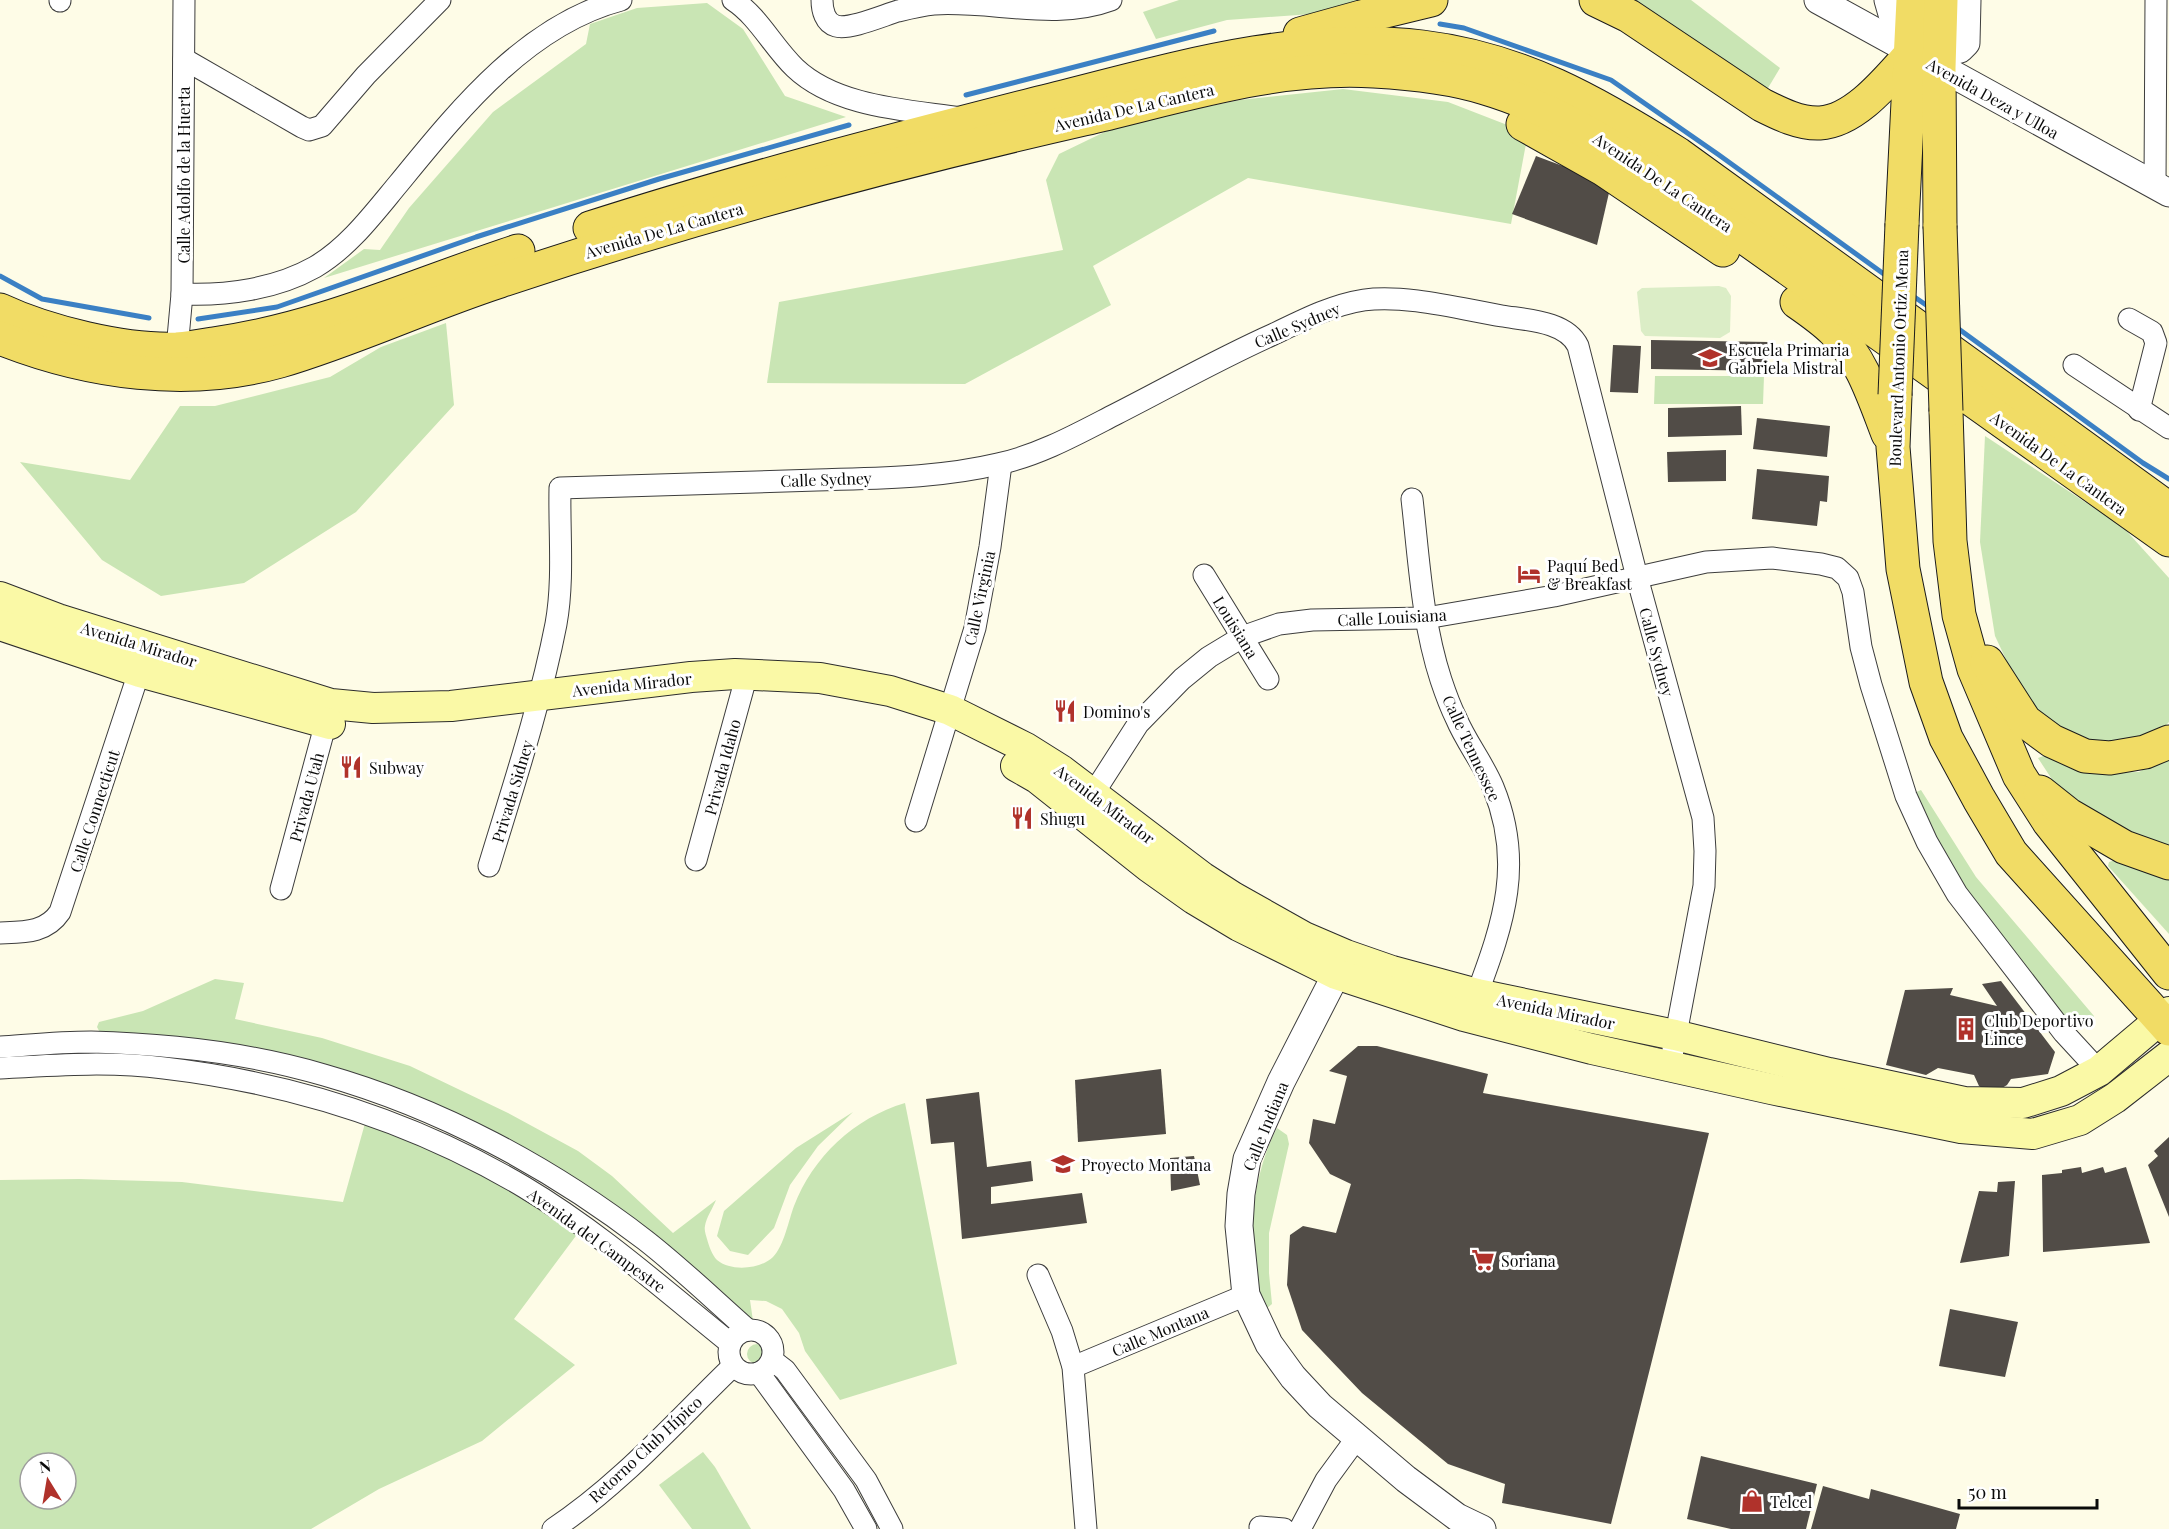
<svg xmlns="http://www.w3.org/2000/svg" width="2169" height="1529" font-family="'Playfair Display',serif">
  <rect width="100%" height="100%" fill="#fefce7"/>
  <g fill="#c9e5b4" fill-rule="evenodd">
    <polygon points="1179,0 1391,0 1340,12 1227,20 1156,39 1143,12"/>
    <polygon points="1620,0 1691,0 1780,68 1765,93"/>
    <polygon points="707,3 743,29 785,96 846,117 324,278 364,249 380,250 409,208 493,112 586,44 590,24 637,8"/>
    <polygon points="1343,89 1448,102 1528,133 1511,224 1248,178 1093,266 1111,305 965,384 767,383 779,302 1063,250 1046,180 1059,154 1121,124 1240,100"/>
    <polygon points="446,323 454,405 356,512 244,583 161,596 102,560 20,462 130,480 180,406 215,406 330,377 381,347"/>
    <polygon points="1655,376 1764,376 1763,404 1654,404"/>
    <polygon points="1985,436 2123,527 2169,578 2169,722 2149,743 2094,751 2045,724 2018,685 1995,636 1980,542"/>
    <polygon points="2169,754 2169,854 2130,840 2053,781 2038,758 2046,755 2088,773 2139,772"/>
    <polygon points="1921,790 1976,877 2094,1016 2087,1027 2077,1030 2070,1025 1982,924 1909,795"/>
    <polygon points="2115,860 2169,874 2169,934 2108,866 2109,862"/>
    <path d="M 215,979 L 244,983 L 235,1019 L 322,1038 L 410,1066 L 508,1113 L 578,1151 L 612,1176 L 673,1233 L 716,1200 C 713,1208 706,1218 705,1226 C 704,1230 706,1235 707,1239 C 709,1246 712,1255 717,1260 C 731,1272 761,1269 773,1257 C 784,1246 789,1219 794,1206 C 813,1157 854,1118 905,1103 L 957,1364 L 840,1400 L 805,1351 L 799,1333 L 782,1309 L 766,1301 L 750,1300 L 754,1328 L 548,1171 L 334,1074 L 106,1044 L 97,1027 L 99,1022 L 143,1011 Z"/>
    <path d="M 369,1109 L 587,1221 L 514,1319 L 575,1365 L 482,1441 L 379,1489 L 311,1529 L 0,1529 L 0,1180 L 79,1179 L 182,1182 L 343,1202 ZM 30,1463 L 66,1463 L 66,1499 L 30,1499 Z"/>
    <polygon points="853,1112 818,1146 790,1185 774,1228 748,1255 730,1251 717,1236 724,1211 796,1148"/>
    <path d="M 1277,1128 L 1287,1135 L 1289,1144 L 1269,1233 L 1269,1273 L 1272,1304 L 1267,1308 C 1264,1300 1258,1291 1256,1283 C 1246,1235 1254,1171 1277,1128 Z"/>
    <circle cx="757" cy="1354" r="10"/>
    <polygon points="703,1452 715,1467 751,1529 692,1529 659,1485"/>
  </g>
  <polygon fill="#dbedc6" points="1719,286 1726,288 1731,296 1730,332 1720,338 1645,336 1641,331 1637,292 1642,288"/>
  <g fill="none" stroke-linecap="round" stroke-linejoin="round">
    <g stroke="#3b80c4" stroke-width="5">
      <polyline points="1440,24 1464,28 1611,80 1719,155 1888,277"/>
      <polyline points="966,95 1214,31"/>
      <polyline points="0,276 42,299 149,318"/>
      <polyline points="1910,294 1932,309"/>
      <polyline points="198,319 277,307 476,237 659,179 849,125"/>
      <polyline points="1956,327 2143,463 2169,479"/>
    </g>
  </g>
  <g fill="#514c47">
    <polygon points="1536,156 1611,184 1597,245 1512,214"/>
    <polygon points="1651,340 1768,342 1768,371 1651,369"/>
    <polygon points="1613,345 1641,346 1638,393 1610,392"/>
    <polygon points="1741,406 1742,435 1668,437 1668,408"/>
    <polygon points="1757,418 1830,426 1827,457 1753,449"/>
    <polygon points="1726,450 1726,481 1668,482 1667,452"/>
    <polygon points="1757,469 1829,476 1827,502 1820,501 1817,526 1752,519"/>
    <polygon points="2001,981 2055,1052 2048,1074 2011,1079 2007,1085 1997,1091 1988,1092 1979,1086 1974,1075 1938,1068 1926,1075 1886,1065 1905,990 1953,988 1950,995 1997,1006 1982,984"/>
    <polygon points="1358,1046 1377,1046 1488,1074 1483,1093 1709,1133 1611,1524 1502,1503 1505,1484 1448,1464 1362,1393 1302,1330 1287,1285 1290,1235 1303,1226 1336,1233 1351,1184 1330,1174 1309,1143 1313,1119 1335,1124 1347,1076 1329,1071"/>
    <polygon points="1161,1069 1166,1134 1078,1142 1075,1080"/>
    <polygon points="979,1092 987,1167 1031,1161 1033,1181 991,1187 991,1204 1082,1193 1087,1223 962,1239 954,1142 931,1144 926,1099"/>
    <polygon points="2169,1137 2169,1217 2148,1165 2158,1156 2154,1151"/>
    <polygon points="1194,1156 1200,1185 1171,1191 1170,1158"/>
    <polygon points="2081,1167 2082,1173 2103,1167 2105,1173 2126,1167 2150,1243 2043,1252 2042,1175 2062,1173 2062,1170"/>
    <polygon points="2015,1181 2009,1256 1960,1263 1979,1191 1997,1192 1998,1182"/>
    <polygon points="1950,1309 2018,1322 2005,1377 1939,1366"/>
    <polygon points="1701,1456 1817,1484 1806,1529 1731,1529 1687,1519"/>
    <polygon points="1823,1486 1869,1499 1871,1489 1960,1514 1956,1529 1811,1529"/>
  </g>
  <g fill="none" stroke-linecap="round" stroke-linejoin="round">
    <g stroke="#3d3d3d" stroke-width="23">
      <g id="minor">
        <polyline points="60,0 60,1"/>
        <path d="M 733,0 C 758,16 773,47 795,68 C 836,107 907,110 960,118"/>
        <path d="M 822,0 C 822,10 825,23 836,26 C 850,30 884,15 898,11 C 910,8 922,5 934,4 C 992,0 1055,21 1111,0"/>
        <polyline points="184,59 302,127 309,130 322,126 366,75 440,0"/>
        <polyline points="2155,185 2156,0"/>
        <path d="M 182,294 C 226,296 276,289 315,267 C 349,247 374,213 399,183 C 458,111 526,25 621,0"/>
        <polyline points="2129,319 2152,332 2156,343 2139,410"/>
        <polyline points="177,349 182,294 184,0"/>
        <polyline points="2074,365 2169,428"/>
        <path d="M 1412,499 C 1419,560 1422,622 1441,680 C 1445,692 1450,706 1456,718 C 1466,742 1483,763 1493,787 C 1524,862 1504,922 1477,994"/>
        <polyline points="1204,575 1268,679"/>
        <polyline points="1086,805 1138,724 1182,679 1209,657 1242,637 1279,624 1312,620 1426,618 1554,596 1706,562 1772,558 1821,564 1837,568 1848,578 1853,592 1861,647 1871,685 1906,796 1927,842 1957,894 2064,1033 2099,1071"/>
        <polyline points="916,821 975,628 990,547 1001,464"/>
        <polyline points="696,860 747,674"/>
        <path d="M 489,866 C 513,787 540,706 556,624 C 564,580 559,532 560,488 C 646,485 732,483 817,480 C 878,478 939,478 998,464 C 1040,455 1079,433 1116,414 C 1169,387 1220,358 1274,334 C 1303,320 1332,305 1364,300 C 1404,294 1461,309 1502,316 C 1526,320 1566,321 1578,346 L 1637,577 L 1703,818 L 1705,851 L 1704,886 L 1670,1066"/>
        <polyline points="281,889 329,711"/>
        <path d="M 0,933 C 24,932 46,933 60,912 L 143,660"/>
        <path d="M 0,1047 C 30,1045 61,1042 91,1042 C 168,1044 250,1053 324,1075 C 440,1108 550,1167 645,1240 C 681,1268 714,1300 748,1330"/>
        <path d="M 0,1068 C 54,1065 110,1061 164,1068 C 291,1083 413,1121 524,1187 C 598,1231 663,1289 730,1343"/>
        <polyline points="1038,1275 1062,1331 1073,1367 1086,1529"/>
        <circle cx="751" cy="1352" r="22"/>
        <polyline points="772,1360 785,1370 866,1480 892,1529"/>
        <polyline points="1073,1367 1246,1295"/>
        <polyline points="759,1373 844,1490 866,1529"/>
        <polyline points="1260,1527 1284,1529"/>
        <path d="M 553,1529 C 620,1485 675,1422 733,1366"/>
        <polyline points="1300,1529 1326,1480 1356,1439"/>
      </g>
    </g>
    <g stroke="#3d3d3d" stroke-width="29">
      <g id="tertiary">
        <polyline points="1818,0 2169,193"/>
        <polyline points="1888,0 1892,14 1912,38"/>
        <polyline points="1939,55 1960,49 1966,43 1967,0"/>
        <polyline points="1346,955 1281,1082 1247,1159 1241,1194 1239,1226 1246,1295 1269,1344 1293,1377 1320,1406 1406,1479 1457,1517 1482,1529"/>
      </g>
    </g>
    <g stroke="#2c2c2c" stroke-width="32">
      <g id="secondary">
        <polyline points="0,597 58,619 331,704 373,708 451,706 691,677 735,674 820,678 890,691 950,710 1026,748 1061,770 1202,877 1233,897 1304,937 1346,955 1392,971 1477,994 1675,1035 1829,1073 1964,1102 2023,1103 2061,1091 2099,1071 2169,1012"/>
        <polyline points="0,625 140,672 330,724"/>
        <polyline points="1016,766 1037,778 1149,867 1194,899 1239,926 1336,974 1464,1016 1592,1049 1771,1089 1961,1128 2033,1134 2080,1120 2115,1098 2169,1056"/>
      </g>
    </g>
    <g stroke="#1b1b1b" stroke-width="35">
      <g id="primary">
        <path d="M 1596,0 L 1629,16 L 1762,105 C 1780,114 1800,124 1820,123 C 1856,121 1889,78 1912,53"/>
        <polyline points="1300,34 1361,17 1431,0"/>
        <polyline points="1523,124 1603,169 1723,250"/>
        <polyline points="1902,224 1913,0"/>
        <polyline points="1940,226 1939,68 1941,0"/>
        <path d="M 590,228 C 736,181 886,142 1035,104 C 1161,73 1291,31 1422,47 C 1521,59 1596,102 1678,154 L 2169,509"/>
        <path d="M 1797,302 C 1810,311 1823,320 1834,331 C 1862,359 1874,398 1888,434"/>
        <path d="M 0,310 C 47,332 124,351 177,349 C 189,348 201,346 213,344 C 318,330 417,284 518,251"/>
        <path d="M 0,338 C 88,373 188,387 280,361 C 355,339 426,305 500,281 C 691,217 887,164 1084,119 C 1179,97 1275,65 1374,71 C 1410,73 1450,77 1485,88 C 1546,106 1601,139 1654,173 L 2169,540"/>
        <polyline points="1895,395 1893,447 1903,569 1926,682 1946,738 1979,799 2011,853 2169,1029"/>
        <polyline points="1946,411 1950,541 1959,615 1974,669 2019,775 2049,822 2169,973"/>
        <polyline points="1987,662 2025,721 2052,741 2085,756 2110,758 2145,752 2169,742"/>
        <polyline points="2040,792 2069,815 2124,847 2169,863"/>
      </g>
    </g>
    <use href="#minor" stroke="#fff" stroke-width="21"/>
    <use href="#tertiary" stroke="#fff" stroke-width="27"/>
    <use href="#secondary" stroke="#faf9a6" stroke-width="30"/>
    <use href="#primary" stroke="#f1dc65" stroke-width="33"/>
    <g stroke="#1b1b1b" stroke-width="35" stroke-linecap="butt">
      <g id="primary-bridge">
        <polyline points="1940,226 1946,411"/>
        <polyline points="1895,395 1902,224"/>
      </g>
    </g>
    <use href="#primary-bridge" stroke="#f1dc65" stroke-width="33"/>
  </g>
  <defs>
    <g id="school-bare" transform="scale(1.8)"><path d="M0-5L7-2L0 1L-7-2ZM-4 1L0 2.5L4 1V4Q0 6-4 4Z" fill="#b0322b" stroke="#fff" stroke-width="2.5" paint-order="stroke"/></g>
    <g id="hotel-bare" transform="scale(1.8)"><path d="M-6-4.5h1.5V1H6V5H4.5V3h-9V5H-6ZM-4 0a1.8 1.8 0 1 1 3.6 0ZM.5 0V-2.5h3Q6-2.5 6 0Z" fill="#b0322b" stroke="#fff" stroke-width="2.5" paint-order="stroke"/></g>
    <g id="restaurant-bare" transform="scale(1.8)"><path d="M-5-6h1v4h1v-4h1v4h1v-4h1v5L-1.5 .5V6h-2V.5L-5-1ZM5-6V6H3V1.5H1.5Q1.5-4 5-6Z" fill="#b0322b" stroke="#fff" stroke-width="2.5" paint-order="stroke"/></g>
    <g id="building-bare" transform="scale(1.8)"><path d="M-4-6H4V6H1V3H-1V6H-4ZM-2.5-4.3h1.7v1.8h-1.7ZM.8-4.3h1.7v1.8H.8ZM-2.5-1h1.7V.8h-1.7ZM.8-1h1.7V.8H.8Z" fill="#b0322b" stroke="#fff" stroke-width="2.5" paint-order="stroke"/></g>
    <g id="supermarket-bare" transform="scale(1.8)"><path d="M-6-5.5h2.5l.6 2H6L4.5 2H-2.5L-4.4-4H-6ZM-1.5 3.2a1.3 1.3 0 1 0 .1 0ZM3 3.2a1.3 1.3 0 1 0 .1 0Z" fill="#b0322b" stroke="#fff" stroke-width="2.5" paint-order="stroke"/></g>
    <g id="shop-bare" transform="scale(1.8)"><path d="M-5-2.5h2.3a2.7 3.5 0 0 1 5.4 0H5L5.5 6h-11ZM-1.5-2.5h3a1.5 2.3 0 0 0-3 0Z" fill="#b0322b" stroke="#fff" stroke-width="2.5" paint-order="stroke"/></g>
  </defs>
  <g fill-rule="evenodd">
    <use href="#school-bare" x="1710" y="358"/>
    <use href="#hotel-bare" x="1529" y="574"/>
    <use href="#restaurant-bare" x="1065" y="711"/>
    <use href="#restaurant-bare" x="351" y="767"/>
    <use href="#restaurant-bare" x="1022" y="818"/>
    <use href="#building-bare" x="1966" y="1029"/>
    <use href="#school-bare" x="1063" y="1164"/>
    <use href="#supermarket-bare" x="1483" y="1260"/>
    <use href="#shop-bare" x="1752" y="1501"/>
  </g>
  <g text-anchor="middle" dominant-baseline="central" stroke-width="6" stroke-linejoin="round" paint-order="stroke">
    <g font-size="16" fill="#0a0a0a" stroke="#fff">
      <text transform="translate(1993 98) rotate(29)">Avenida Deza y Ulloa</text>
      <text transform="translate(1134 107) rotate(-13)">Avenida De La Cantera</text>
      <text transform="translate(183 175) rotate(-90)">Calle Adolfo de la Huerta</text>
      <text transform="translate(1663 182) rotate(34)">Avenida De La Cantera</text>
      <text transform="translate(664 230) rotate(-16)">Avenida De La Cantera</text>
      <text transform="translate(1297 325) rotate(-23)">Calle Sydney</text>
      <text transform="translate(1898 358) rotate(-88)">Boulevard Antonio Ortiz Mena</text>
      <text transform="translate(2059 463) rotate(36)">Avenida De La Cantera</text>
      <text transform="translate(826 479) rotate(-2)">Calle Sydney</text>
      <text transform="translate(979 598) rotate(-78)">Calle Virginia</text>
      <text transform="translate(1392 617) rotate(-3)">Calle Louisiana</text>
      <text transform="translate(1236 627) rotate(58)">Louisiana</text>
      <text transform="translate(139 644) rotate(17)">Avenida Mirador</text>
      <text transform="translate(1657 652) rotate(75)">Calle Sydney</text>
      <text transform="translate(632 684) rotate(-6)">Avenida Mirador</text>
      <text transform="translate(1472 748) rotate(65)">Calle Tennessee</text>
      <text transform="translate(722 767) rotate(-75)">Privada Idaho</text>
      <text transform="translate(512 791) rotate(-73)">Privada Sidney</text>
      <text transform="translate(306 797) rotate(-75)">Privada Utah</text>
      <text transform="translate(1105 804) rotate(37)">Avenida Mirador</text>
      <text transform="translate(94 811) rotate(-72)">Calle Connecticut</text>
      <text transform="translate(1556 1011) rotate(12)">Avenida Mirador</text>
      <text transform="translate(1265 1126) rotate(-68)">Calle Indiana</text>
      <text transform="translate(597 1240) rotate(36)">Avenida del Campestre</text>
      <text transform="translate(1160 1331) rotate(-23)">Calle Montana</text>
      <text transform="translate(645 1449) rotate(-43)">Retorno Club Hípico</text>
    </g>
    <g font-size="16" fill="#0a0a0a" stroke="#fff" text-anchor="start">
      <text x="1728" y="349">Escuela Primaria<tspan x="1728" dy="18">Gabriela Mistral</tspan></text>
      <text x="1547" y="565">Paquí Bed<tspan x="1547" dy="18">&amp; Breakfast</tspan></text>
      <text x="1083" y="711">Domino's</text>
      <text x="369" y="767">Subway</text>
      <text x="1040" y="818">Shugu</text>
      <text x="1984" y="1020">Club Deportivo<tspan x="1984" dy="18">Lince</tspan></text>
      <text x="1081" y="1164">Proyecto Montana</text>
      <text x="1501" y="1260">Soriana</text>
      <text x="1770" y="1501">Telcel</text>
    </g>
  </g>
  <g transform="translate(48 1481) rotate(349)"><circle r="28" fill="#ffffff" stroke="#9d9d9d" stroke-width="1.5"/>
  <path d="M0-4.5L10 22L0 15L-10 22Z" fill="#b0322b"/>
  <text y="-9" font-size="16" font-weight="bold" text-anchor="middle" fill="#0a0a0a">N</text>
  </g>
  <path d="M1959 1499v9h138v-9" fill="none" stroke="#0a0a0a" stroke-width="3"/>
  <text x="1968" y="1499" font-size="18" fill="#0a0a0a" stroke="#ffffff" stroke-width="4.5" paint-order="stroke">50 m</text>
</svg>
